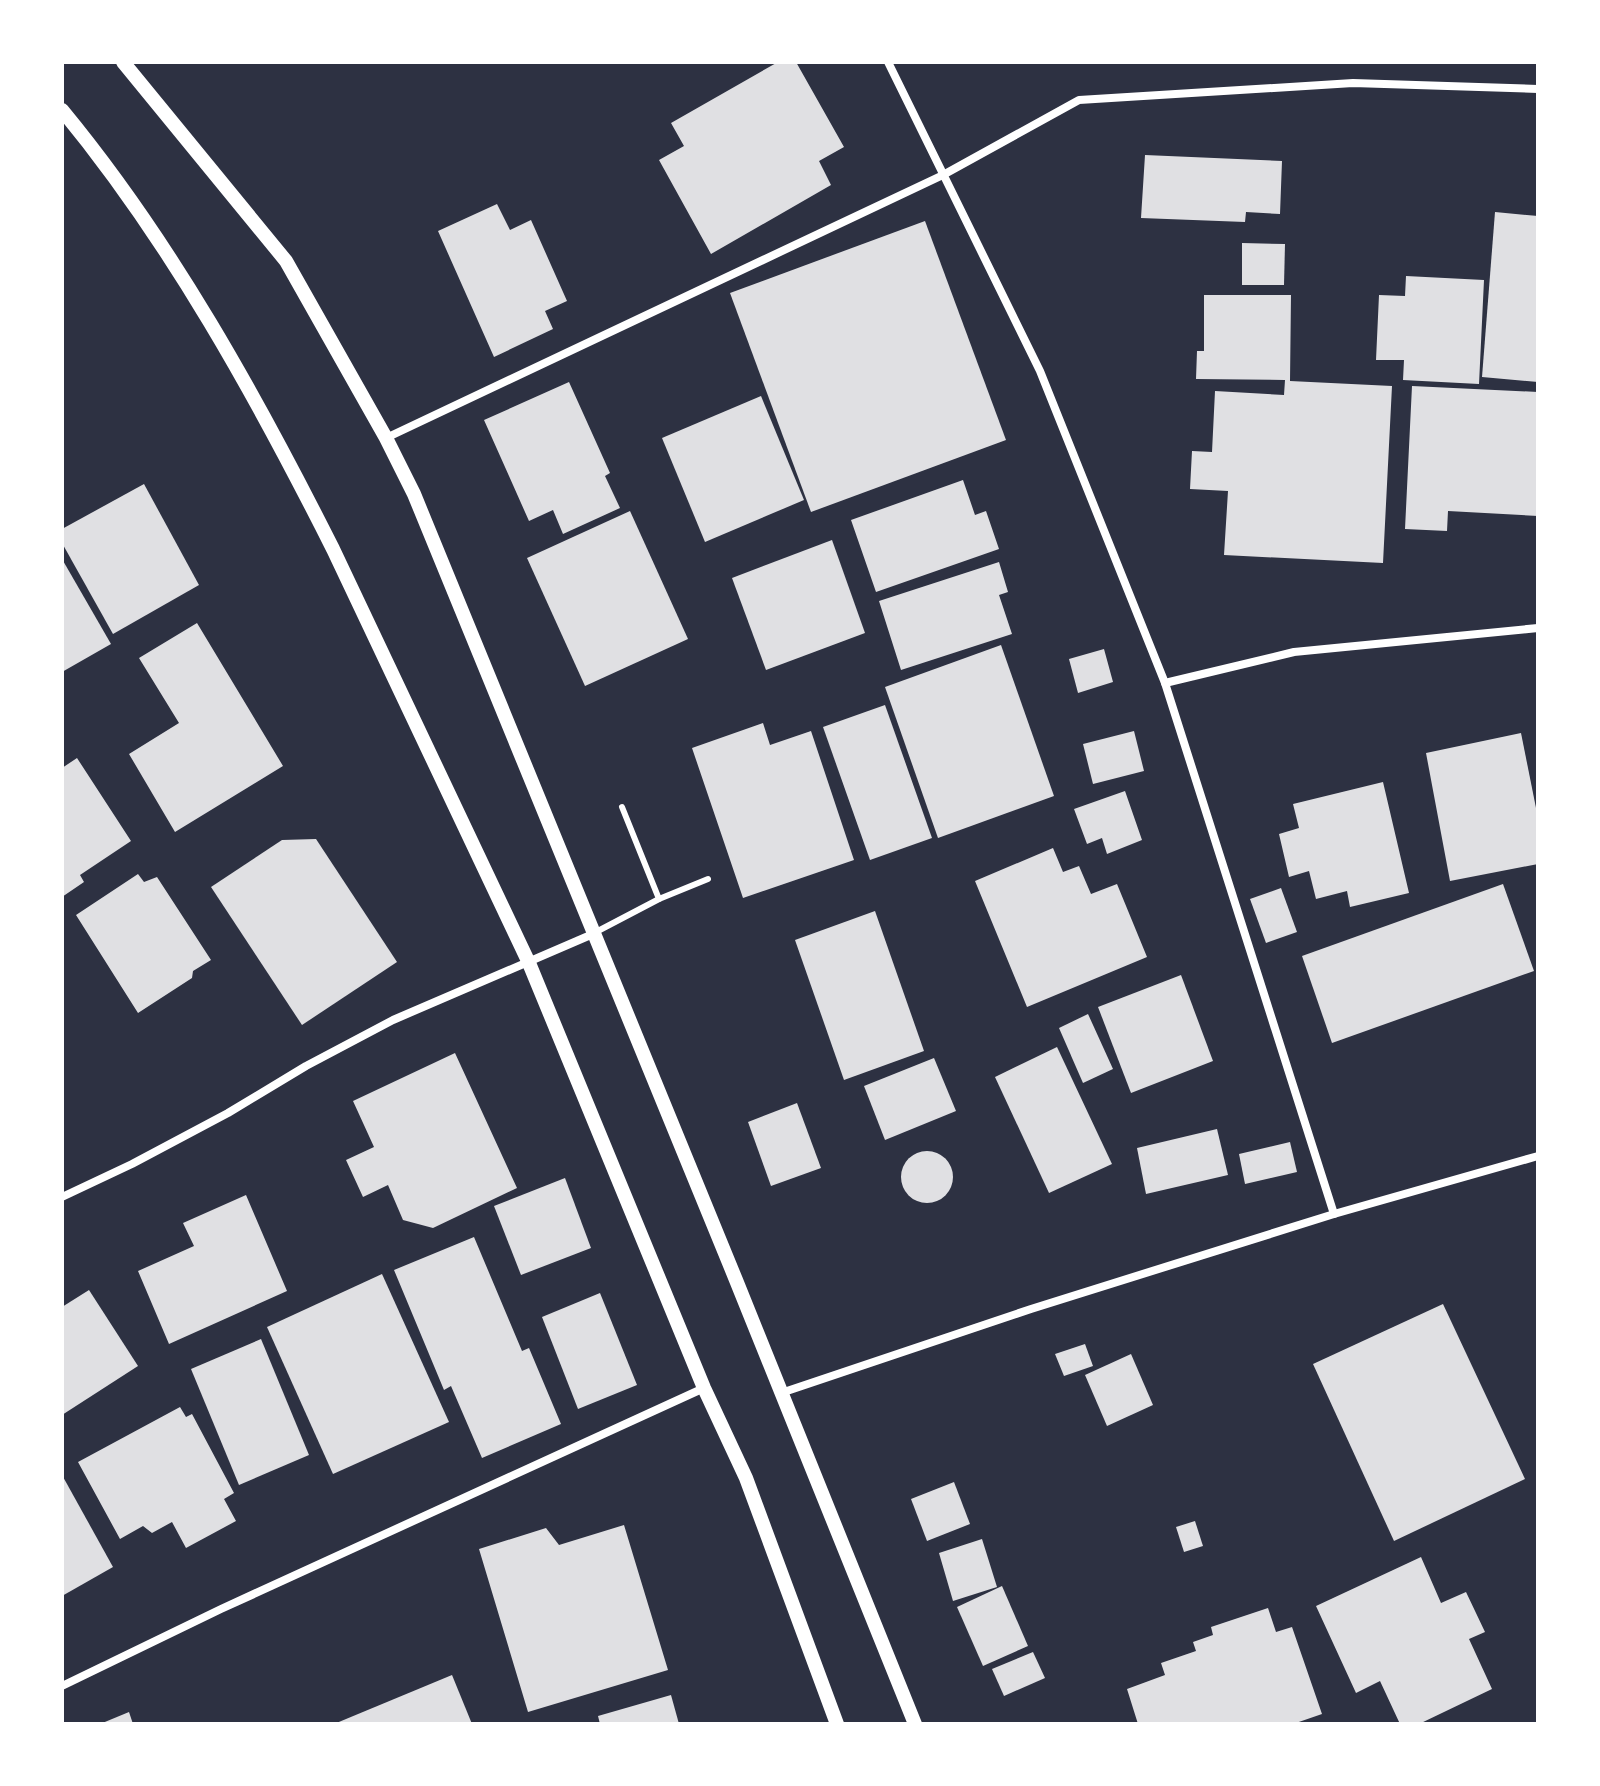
<svg xmlns="http://www.w3.org/2000/svg" width="1600" height="1786" font-family="'Exo 2',sans-serif">
  <rect width="100%" height="100%" fill="#2d3142"/>
  <g fill="#e0e0e3">
    <polygon points="778,62 796,62 844,147 819,161 831,185 711,254 659,160 684,146 671,123"/>
    <polygon points="1145,155 1282,161 1280,214 1246,212 1245,222 1141,218"/>
    <polygon points="497,204 510,230 531,220 567,301 545,311 553,329 494,357 438,231"/>
    <polygon points="1495,212 1538,216 1538,382 1482,377"/>
    <polygon points="925,221 1006,440 811,512 730,293"/>
    <polygon points="1242,243 1285,244 1284,285 1242,285"/>
    <polygon points="1406,276 1484,280 1479,384 1403,380 1404,360 1376,360 1379,295 1405,296"/>
    <polygon points="1204,295 1291,295 1290,381 1392,386 1383,563 1224,555 1228,491 1190,489 1192,451 1212,452 1215,391 1284,395 1285,380 1196,379 1197,351 1204,351"/>
    <polygon points="569,382 610,473 605,476 620,508 563,534 553,510 529,521 484,420"/>
    <polygon points="1412,386 1538,392 1538,516 1448,511 1447,531 1405,529"/>
    <polygon points="761,396 804,500 705,542 662,438"/>
    <polygon points="963,480 975,515 986,511 999,549 876,592 851,520"/>
    <polygon points="144,484 199,585 113,634 62,543 62,529"/>
    <polygon points="630,511 688,639 585,686 527,558"/>
    <polygon points="832,540 865,633 766,670 732,578"/>
    <polygon points="62,559 111,644 62,672"/>
    <polygon points="999,562 1008,592 999,595 1012,634 901,670 879,601"/>
    <polygon points="197,623 283,766 175,832 129,754 179,723 139,658"/>
    <polygon points="1001,645 1054,796 938,838 885,687"/>
    <polygon points="1104,649 1113,682 1078,693 1069,659"/>
    <polygon points="885,705 932,838 870,860 823,727"/>
    <polygon points="763,723 770,745 811,731 854,860 743,898 692,748"/>
    <polygon points="1134,731 1144,771 1093,784 1083,744"/>
    <polygon points="1521,733 1538,818 1538,864 1450,881 1426,753"/>
    <polygon points="77,758 131,841 80,875 84,882 62,897 62,768"/>
    <polygon points="1383,782 1409,893 1350,907 1347,891 1316,899 1309,871 1289,877 1279,834 1299,828 1293,804"/>
    <polygon points="1125,791 1142,840 1107,854 1102,838 1087,844 1074,809"/>
    <polygon points="316,839 397,962 302,1025 211,887 282,840"/>
    <polygon points="1053,848 1063,872 1079,866 1091,894 1117,884 1147,957 1027,1007 975,881"/>
    <polygon points="138,874 144,882 157,877 211,960 193,971 192,978 138,1013 76,915"/>
    <polygon points="1503,884 1534,971 1332,1043 1302,956"/>
    <polygon points="1281,888 1297,932 1266,943 1250,899"/>
    <polygon points="875,911 924,1051 844,1080 795,940"/>
    <polygon points="1181,975 1213,1061 1131,1093 1098,1007"/>
    <polygon points="1088,1014 1113,1069 1083,1083 1059,1028"/>
    <polygon points="1057,1047 1112,1164 1049,1193 995,1077"/>
    <polygon points="455,1053 517,1188 433,1228 403,1220 388,1185 363,1197 346,1160 374,1147 353,1101"/>
    <polygon points="934,1058 956,1111 885,1140 864,1086"/>
    <polygon points="797,1103 821,1168 771,1186 748,1122"/>
    <polygon points="1217,1129 1228,1175 1146,1194 1137,1148"/>
    <polygon points="1290,1142 1297,1172 1245,1184 1239,1154"/>
    <circle cx="927" cy="1177" r="26"/>
    <polygon points="565,1178 591,1248 521,1275 494,1206"/>
    <polygon points="246,1195 287,1291 169,1344 138,1271 194,1246 183,1223"/>
    <polygon points="474,1237 522,1351 529,1348 561,1424 482,1458 451,1386 444,1390 394,1270"/>
    <polygon points="382,1274 449,1422 333,1474 267,1327"/>
    <polygon points="89,1290 138,1366 62,1415 62,1307"/>
    <polygon points="600,1293 637,1385 578,1409 542,1317"/>
    <polygon points="1443,1304 1525,1479 1394,1541 1313,1364"/>
    <polygon points="261,1339 309,1455 239,1485 191,1369"/>
    <polygon points="1085,1344 1093,1366 1064,1376 1055,1354"/>
    <polygon points="1131,1354 1153,1405 1107,1426 1085,1375"/>
    <polygon points="180,1407 186,1417 192,1414 234,1493 224,1499 236,1521 186,1548 172,1522 152,1533 143,1526 120,1539 78,1462"/>
    <polygon points="62,1475 113,1567 62,1596"/>
    <polygon points="954,1482 970,1524 927,1541 911,1499"/>
    <polygon points="1195,1521 1203,1546 1184,1552 1176,1527"/>
    <polygon points="624,1525 668,1670 528,1712 479,1549 546,1528 559,1545"/>
    <polygon points="982,1539 997,1587 953,1601 939,1553"/>
    <polygon points="1421,1557 1441,1603 1466,1592 1485,1632 1469,1639 1492,1689 1419,1724 1400,1724 1380,1681 1356,1693 1316,1606"/>
    <polygon points="1002,1586 1028,1646 983,1666 957,1607"/>
    <polygon points="1268,1608 1276,1632 1292,1627 1322,1714 1293,1724 1138,1724 1127,1689 1165,1675 1161,1663 1196,1651 1193,1642 1213,1635 1211,1627"/>
    <polygon points="1033,1652 1045,1678 1004,1696 992,1669"/>
    <polygon points="452,1675 472,1724 334,1724"/>
    <polygon points="671,1695 679,1724 600,1724 598,1716"/>
    <polygon points="129,1712 133,1724 100,1724"/>
  </g>
  <g fill="none" stroke-linecap="round" stroke-linejoin="round">
    <g stroke="#fff" stroke-width="6">
      <polyline points="622,807 659,899"/>
      <polyline points="596,932 659,899 708,879"/>
    </g>
    <g stroke="#fff" stroke-width="8">
      <polyline points="888,62 1040,371 1165,683 1334,1214"/>
      <polyline points="386,438 943,175 1079,100 1353,83 1538,89"/>
      <polyline points="1165,683 1294,652 1538,628"/>
      <polyline points="62,1197 132,1164 228,1113 306,1066 393,1020 593,934"/>
      <polyline points="781,1393 1031,1309 1334,1214 1538,1156"/>
      <polyline points="62,1686 221,1609 704,1388"/>
    </g>
    <g stroke="#fff" stroke-width="14">
      <polyline points="123,62 286,261 386,438 414,494 736,1280 915,1724"/>
      <path d="M 62,110 C 171,242 256,396 333,549 L 529,963 L 704,1388 L 746,1478 L 837,1724"/>
    </g>
  </g>
  <rect width="1600" height="1786" fill="none" stroke="#ffffff" stroke-width="128"/>
</svg>
